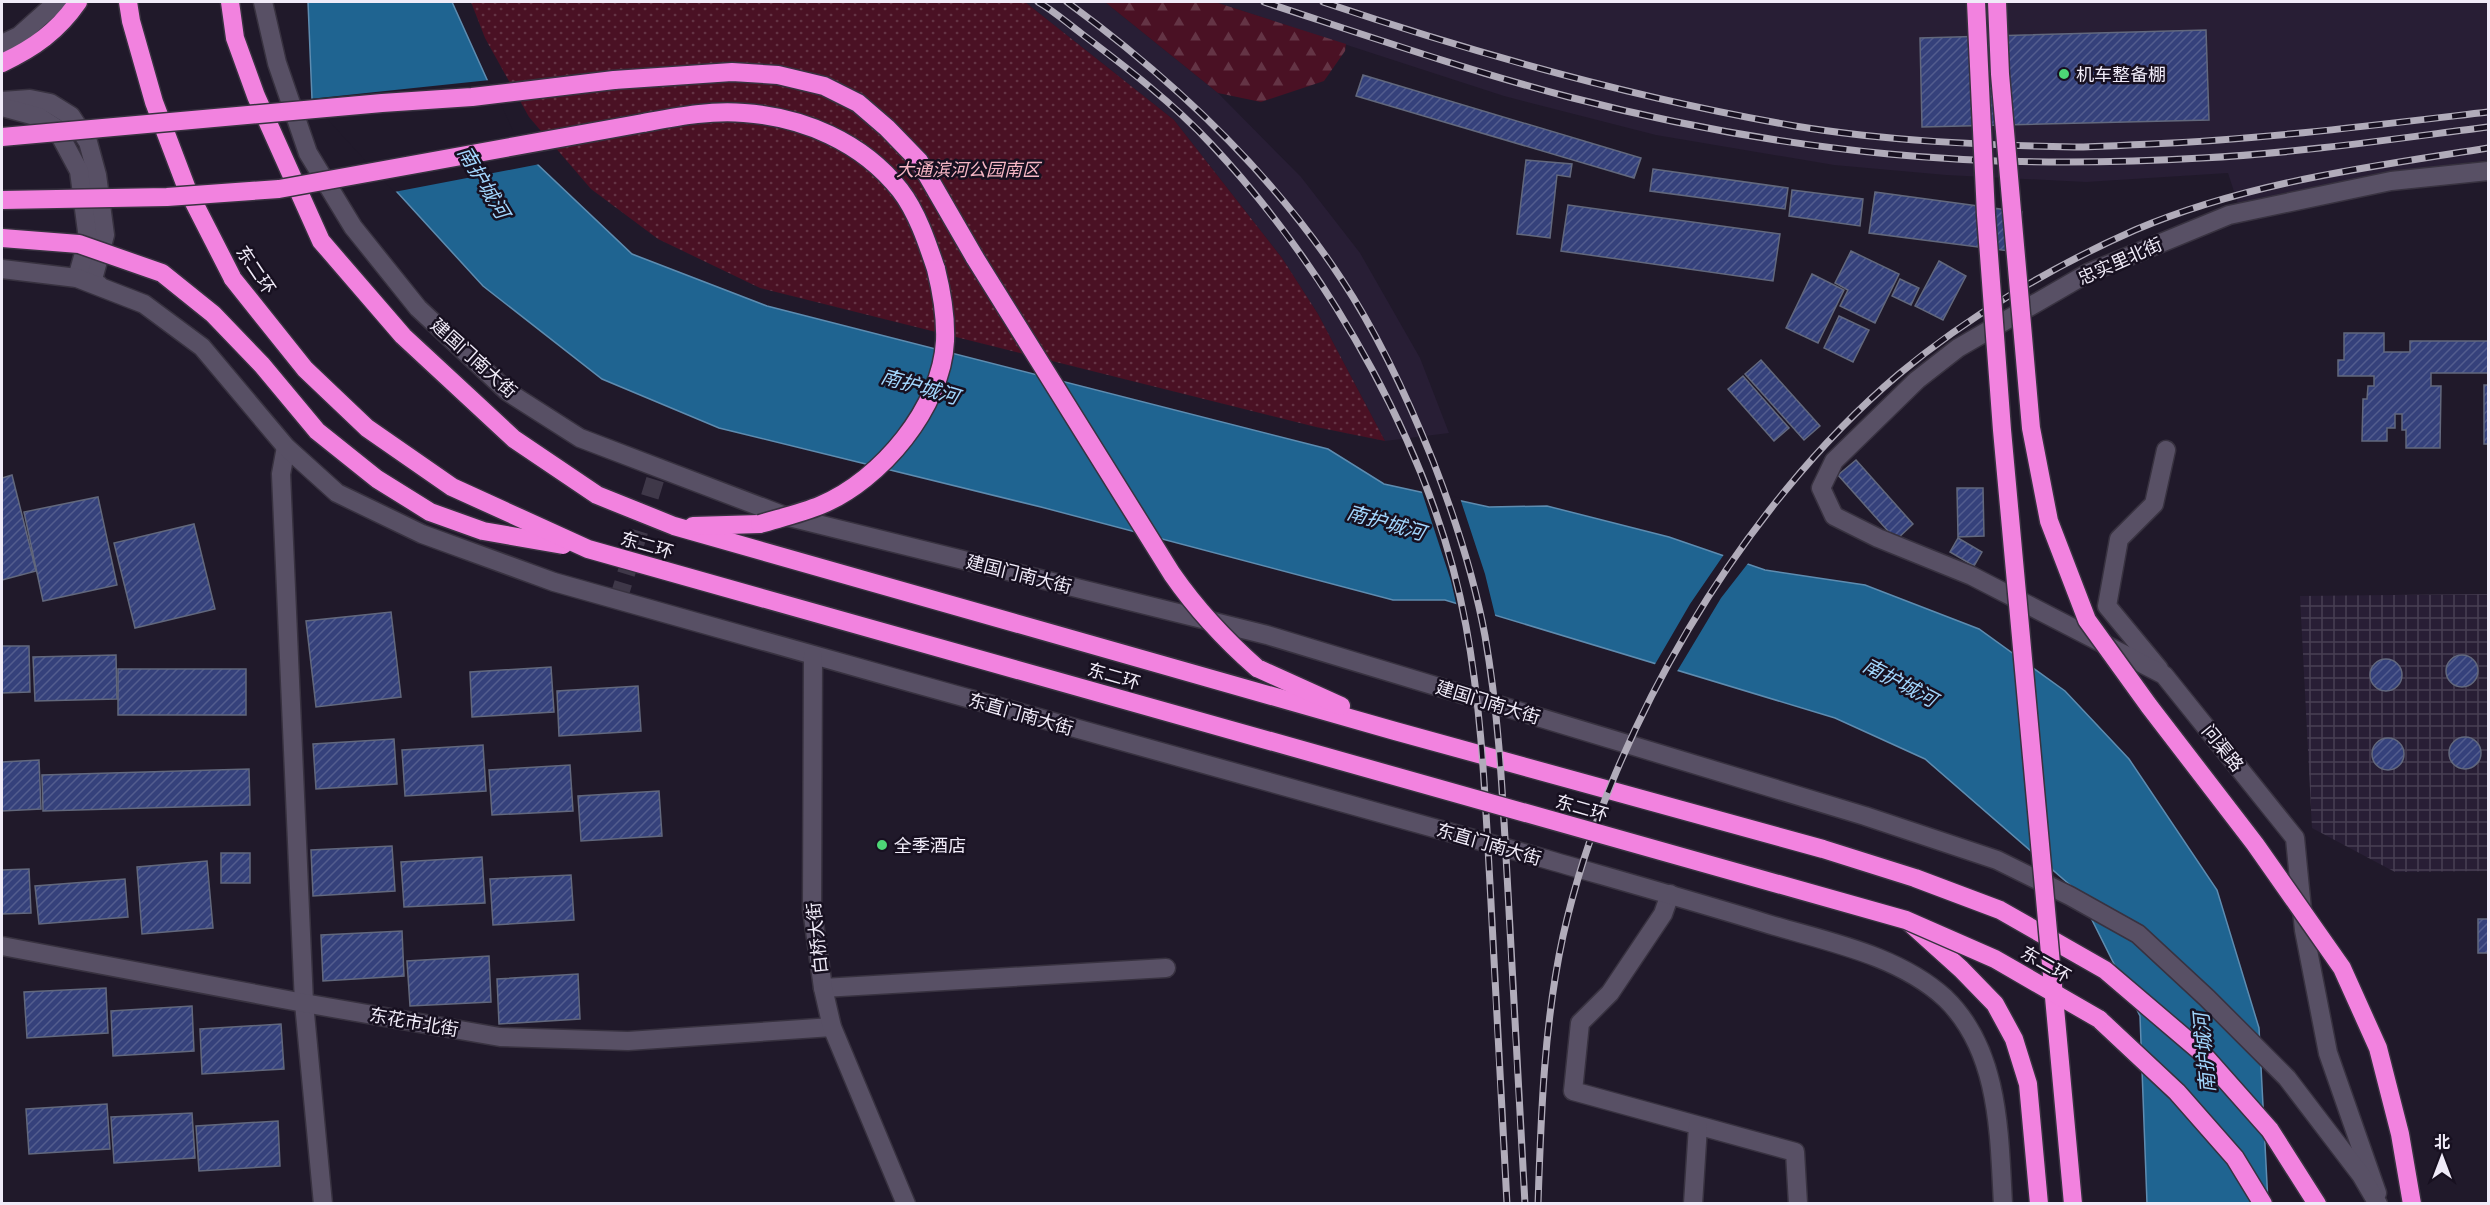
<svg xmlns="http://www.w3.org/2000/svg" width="2490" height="1205" font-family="Lora,'Noto Sans SC',serif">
  <defs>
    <pattern id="industrial-grid" width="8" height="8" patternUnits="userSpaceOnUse" patternTransform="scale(1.5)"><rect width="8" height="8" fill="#281e35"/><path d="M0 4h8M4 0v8" fill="none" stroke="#483f53"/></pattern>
    <pattern id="grass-dots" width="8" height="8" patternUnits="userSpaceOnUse" patternTransform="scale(1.5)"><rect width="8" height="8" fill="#4a1124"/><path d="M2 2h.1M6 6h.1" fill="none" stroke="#643445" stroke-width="1.8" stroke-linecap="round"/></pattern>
    <pattern id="forest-firs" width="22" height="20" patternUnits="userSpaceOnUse" patternTransform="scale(1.5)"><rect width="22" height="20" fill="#4a1124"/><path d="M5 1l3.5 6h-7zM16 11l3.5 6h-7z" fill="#643445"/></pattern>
    <pattern id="building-hatch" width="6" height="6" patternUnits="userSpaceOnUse" patternTransform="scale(1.5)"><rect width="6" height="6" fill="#35417b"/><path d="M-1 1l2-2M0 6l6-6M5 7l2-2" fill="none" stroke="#535d8e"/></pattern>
  </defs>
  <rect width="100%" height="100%" fill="#20192a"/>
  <g fill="#281e35">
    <polygon points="1025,2 1105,2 1218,93 1301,177 1360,253 1420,358 1449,433 1385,441 1318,314 1282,258 1174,120"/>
    <polygon points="1215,2 2488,2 2488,160 2377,175 2238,204 2228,173 2086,182 1946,175 1834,165 1656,135 1504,96"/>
  </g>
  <polygon fill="url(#industrial-grid)" points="2488,594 2488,871 2395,872 2312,828 2300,596"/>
  <polygon fill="url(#grass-dots)" points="471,2 1025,2 1174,120 1282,258 1318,314 1385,441 1316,427 760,288 658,239 591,189 529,117 485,38"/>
  <polygon fill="url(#forest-firs)" points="1105,2 1215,2 1346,44 1345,51 1324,81 1261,102 1218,93"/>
  <polygon fill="#1f6491" stroke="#5e8cb0" stroke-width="1.5" points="308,2 452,2 516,144 632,254 767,306 1328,449 1384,484 1489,507 1547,506 1669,537 1765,570 1865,585 1979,629 2065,691 2129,759 2217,890 2259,1028 2268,1203 2147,1203 2140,1016 2078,892 1925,759 1835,718 1445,600 1393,600 1041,507 719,428 602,379 483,286 312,99"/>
  <g fill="#20192a">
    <polygon points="490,80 518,142 540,164 394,192 309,99"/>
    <polygon points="1421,489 1460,498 1485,574 1496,619 1457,607 1451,581"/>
    <polygon points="1725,553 1749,562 1721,598 1676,673 1654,666 1690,604"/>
  </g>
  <g fill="url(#building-hatch)" stroke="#62687d" stroke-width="1.5">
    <polygon points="2206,30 2209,120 1922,127 1920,38"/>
    <polygon points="1363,75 1641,158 1634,178 1356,96"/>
    <polygon points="1526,160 1572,164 1570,177 1557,175 1550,238 1517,234"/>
    <polygon points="1653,169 1788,188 1785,209 1650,191"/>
    <polygon points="1792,190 1863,199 1860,226 1789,216"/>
    <polygon points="1875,192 2022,212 2017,252 1869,233"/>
    <polygon points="1568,205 1780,234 1773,281 1561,251"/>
    <polygon points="1851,251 1899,274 1875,323 1840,306 1848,290 1835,283"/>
    <polygon points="1939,261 1966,276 1943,320 1915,306"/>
    <polygon points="1812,274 1844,290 1818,343 1786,328"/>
    <polygon points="1900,279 1919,288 1911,305 1892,296"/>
    <polygon points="1839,316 1869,330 1853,362 1824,348"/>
    <polygon points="2344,333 2384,333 2384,352 2410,352 2410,341 2488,341 2488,373 2431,373 2431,386 2441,386 2440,448 2406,448 2406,430 2402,430 2402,414 2395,414 2395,428 2387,428 2387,441 2362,441 2363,399 2367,399 2368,386 2374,386 2374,376 2338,376 2338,360 2344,360"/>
    <polygon points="1761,360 1820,426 1804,440 1745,374"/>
    <polygon points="1743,376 1789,428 1774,441 1728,389"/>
    <rect x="2484" y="385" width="4" height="59"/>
    <polygon points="1856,460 1913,524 1896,540 1838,475"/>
    <polygon points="12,475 36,571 2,580 2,478"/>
    <polygon points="1957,488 1983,488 1984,536 1958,537"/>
    <polygon points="98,497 117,585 43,601 24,512"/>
    <polygon points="194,524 215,609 135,628 114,543"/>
    <polygon points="1958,538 1982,552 1974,566 1950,552"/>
    <polygon points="391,612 401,697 316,707 306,621"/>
    <polygon points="2,646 29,646 30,692 2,693"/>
    <circle cx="2462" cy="671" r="16"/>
    <polygon points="116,655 117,699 35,701 33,657"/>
    <circle cx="2386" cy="675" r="16"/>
    <polygon points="551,667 554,712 472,717 470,672"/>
    <rect x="118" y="669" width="128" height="46"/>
    <polygon points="638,686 641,731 559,736 557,691"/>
    <circle cx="2465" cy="753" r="16"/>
    <circle cx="2388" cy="754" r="16"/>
    <polygon points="394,739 397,784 316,789 313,744"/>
    <polygon points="483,745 486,791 405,796 402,750"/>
    <polygon points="39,760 41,809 2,811 2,762"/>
    <polygon points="570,765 573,811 492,815 489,770"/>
    <polygon points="249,769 250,805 43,811 42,775"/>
    <polygon points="659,791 662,836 581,841 578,796"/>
    <polygon points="392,846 395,891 313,896 311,850"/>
    <rect x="221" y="853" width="29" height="30"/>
    <polygon points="482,857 485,903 404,907 401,862"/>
    <polygon points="207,861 213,928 142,934 137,867"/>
    <polygon points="29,869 31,913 2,914 2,870"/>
    <polygon points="571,875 574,920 493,925 490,879"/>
    <polygon points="125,879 128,917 39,924 35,886"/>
    <rect x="2478" y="919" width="10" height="34"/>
    <polygon points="402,931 404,976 323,981 321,935"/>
    <polygon points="489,956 491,1002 410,1006 407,961"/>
    <polygon points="578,974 580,1019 499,1024 497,979"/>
    <polygon points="106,988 108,1033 27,1038 24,992"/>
    <polygon points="192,1006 194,1051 113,1056 111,1011"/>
    <polygon points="281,1024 284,1069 202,1074 200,1029"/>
    <polygon points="107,1104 110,1149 29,1154 26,1109"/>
    <polygon points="192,1113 195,1158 114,1163 111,1117"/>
    <polygon points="278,1121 280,1166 199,1171 196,1126"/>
  </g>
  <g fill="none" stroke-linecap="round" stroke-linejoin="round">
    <polyline stroke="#3f3849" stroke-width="18" stroke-dasharray="18 9" stroke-linecap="butt" points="618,600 659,467"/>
    <g stroke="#383240" stroke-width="21">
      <g id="street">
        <polyline points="286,447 281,474 304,1003 323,1204"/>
        <polyline points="2159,669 2107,606 2119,539 2154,504 2166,450"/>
        <polyline points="1670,894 1663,914 1610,993 1580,1023 1573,1091 1795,1152 1798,1204"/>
        <polyline points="2,946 304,1003 500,1037 628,1041 832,1027"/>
        <polyline points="823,988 1166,968"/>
        <polyline points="2377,1193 2328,1053 2304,930 2295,838 2164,675 1972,576 1878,538 1834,516 1821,488 1834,461 1917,380 1958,348 2088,273 2229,215 2391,181 2488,171"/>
        <polyline points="1693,1204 1698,1126"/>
      </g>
    </g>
    <g stroke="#383240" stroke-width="21">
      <g id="secondary">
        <polyline points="263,2 277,63 308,153 353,227 418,308 508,392 580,438 785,516 1267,635 1865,816 1997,860 2070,896 2138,934 2207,998 2287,1078 2361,1175 2378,1204"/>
        <polyline points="2,44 19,36 57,2"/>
        <polyline points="2,101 30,99 50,103 71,116 88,142 97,175 105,235 92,283 99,285"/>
        <polyline points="2,107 39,117 56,128 79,171 88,239 77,278"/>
        <path d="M 2,269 L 77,278 L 144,304 L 202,347 L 286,447 L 337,493 L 422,534 L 554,582 C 883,675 1213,767 1542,858 C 1618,880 1693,901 1768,924 C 1828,942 1898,955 1945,998 C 2000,1051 1999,1134 2003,1204"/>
        <polyline points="813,656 812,909 823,988 832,1027 906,1204"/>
      </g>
    </g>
    <g stroke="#383240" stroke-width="21">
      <g id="highway">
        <polyline points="128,2 131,21 154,102 187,189 233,279"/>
        <polyline points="230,2 235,38 256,96 321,241 403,336 514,439 597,495 674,526 1395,731 1823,849 1915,878 2000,910 2105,970 2200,1051 2270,1130 2317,1204"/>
        <path d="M 2,63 C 34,48 58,31 78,2"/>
        <polyline points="614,80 732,72 778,75 824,86 858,103 887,128 919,161 975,258"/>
        <path d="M 643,123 C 676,117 710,110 744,113 C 803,117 862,142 900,190 C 917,212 927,242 936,269"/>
        <polyline points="693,526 760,524"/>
        <polyline points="1257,668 1341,706"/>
        <polyline points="1910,923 1961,969 1995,1004 2014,1039 2028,1084 2039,1204"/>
        <polyline points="2099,1019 2177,1092 2235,1158 2263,1204"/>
      </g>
    </g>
    <use href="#street" stroke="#585065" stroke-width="18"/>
    <use href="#secondary" stroke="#585065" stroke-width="18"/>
    <use href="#highway" stroke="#f282df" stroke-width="18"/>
    <g stroke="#b1acba" stroke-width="7">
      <g id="rail">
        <path d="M 1038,2 C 1054,11 1067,23 1082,34 C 1127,68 1173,103 1211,144 C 1330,271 1435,455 1466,626 C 1482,712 1485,797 1490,884 C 1495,990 1501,1097 1507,1204"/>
        <path d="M 1067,2 C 1172,79 1270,170 1342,280 C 1379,336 1408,399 1433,461 C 1455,518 1474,576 1485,636 C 1500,721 1503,806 1508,892 C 1513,996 1519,1100 1525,1204"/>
        <path d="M 1264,2 C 1365,35 1466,70 1569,97 C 1673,124 1782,144 1889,154 C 1993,164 2098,164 2202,158 C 2298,153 2393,139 2488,127"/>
        <path d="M 1323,2 C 1477,54 1634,98 1795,126 C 1886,141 1981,145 2074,147 C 2099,147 2125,145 2151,144 C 2264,139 2376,125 2488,112"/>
        <path d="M 1538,1204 C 1541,1114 1544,1024 1563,936 C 1608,734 1740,508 1899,374 C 1967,317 2053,266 2135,230 C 2248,182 2369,167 2488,148"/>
      </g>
    </g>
    <use href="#rail" stroke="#171020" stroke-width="4.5" stroke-dasharray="14" stroke-linecap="butt"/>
    <g stroke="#383240" stroke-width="21" stroke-linecap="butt">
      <g id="highway-bridge">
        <polyline points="1976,2 1986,215 2002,430 2073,1204"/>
        <polyline points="1997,2 2000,74 2031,428 2049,521 2087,620 2149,706 2255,844 2342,968 2378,1048 2400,1134 2412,1204"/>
        <polyline points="2,137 382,103 472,97 614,80"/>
        <polyline points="2,200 167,197 279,189 643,123"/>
        <polyline points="2,238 79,244 162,273 213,314 262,365 317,431 377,479 430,512 483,531 563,545"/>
        <path d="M 975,258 L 1172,574 C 1197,610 1224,639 1257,668"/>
        <polyline points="233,279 305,369 367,428 452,487 588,549 1906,920 1995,959 2099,1019"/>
        <path d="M 760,524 C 780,518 802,513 821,505 C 881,480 942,407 945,341 C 946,316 942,293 936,269"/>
      </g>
    </g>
    <use href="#highway-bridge" stroke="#f282df" stroke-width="18"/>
  </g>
  <g fill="#4dd676" stroke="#171020" stroke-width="2">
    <circle cx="2064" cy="74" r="6"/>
    <circle cx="882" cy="845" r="6"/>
  </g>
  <g text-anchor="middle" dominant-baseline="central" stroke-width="5" stroke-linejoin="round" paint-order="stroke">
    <g font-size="18" fill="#f0ebf8" stroke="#171020" text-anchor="start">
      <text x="2076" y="74">机车整备棚</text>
      <text x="894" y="845">全季酒店</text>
    </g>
    <g font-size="18" font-style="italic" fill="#f7b7c5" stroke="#171020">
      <text x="968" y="169">大通滨河公园南区</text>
    </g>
    <g font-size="18" fill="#f0ebf8" stroke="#171020">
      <text transform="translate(2120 261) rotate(-24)">忠实里北街</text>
      <text transform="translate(256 270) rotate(56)">东二环</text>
      <text transform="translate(474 358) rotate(42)">建国门南大街</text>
      <text transform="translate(647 545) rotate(16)">东二环</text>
      <text transform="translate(1019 574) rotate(14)">建国门南大街</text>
      <text transform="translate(1114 676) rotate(16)">东二环</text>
      <text transform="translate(1488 702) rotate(17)">建国门南大街</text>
      <text transform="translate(1021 714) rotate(16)">东直门南大街</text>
      <text transform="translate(2223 748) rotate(51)">问渠路</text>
      <text transform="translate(1582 808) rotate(16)">东二环</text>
      <text transform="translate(1489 844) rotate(16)">东直门南大街</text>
      <text transform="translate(817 938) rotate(-96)">白桥大街</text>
      <text transform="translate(2046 964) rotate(30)">东二环</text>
      <text transform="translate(414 1022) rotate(10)">东花市北街</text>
    </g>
    <g font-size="20" font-style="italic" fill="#a2d6fd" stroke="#171020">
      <text transform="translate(484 182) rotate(59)">南护城河</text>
      <text transform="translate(920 386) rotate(16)">南护城河</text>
      <text transform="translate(1386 522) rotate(16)">南护城河</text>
      <text transform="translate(1900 682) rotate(28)">南护城河</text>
      <text transform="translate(2204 1053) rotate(-95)">南护城河</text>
    </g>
  </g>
  <rect width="2490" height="1205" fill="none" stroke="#f0ebf8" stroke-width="6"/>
  <g transform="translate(2442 1157)" stroke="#171020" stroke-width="4.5" paint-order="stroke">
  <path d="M0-4.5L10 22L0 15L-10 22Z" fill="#f0ebf8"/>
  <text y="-9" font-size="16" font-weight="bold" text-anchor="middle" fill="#f0ebf8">北</text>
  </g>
</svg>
